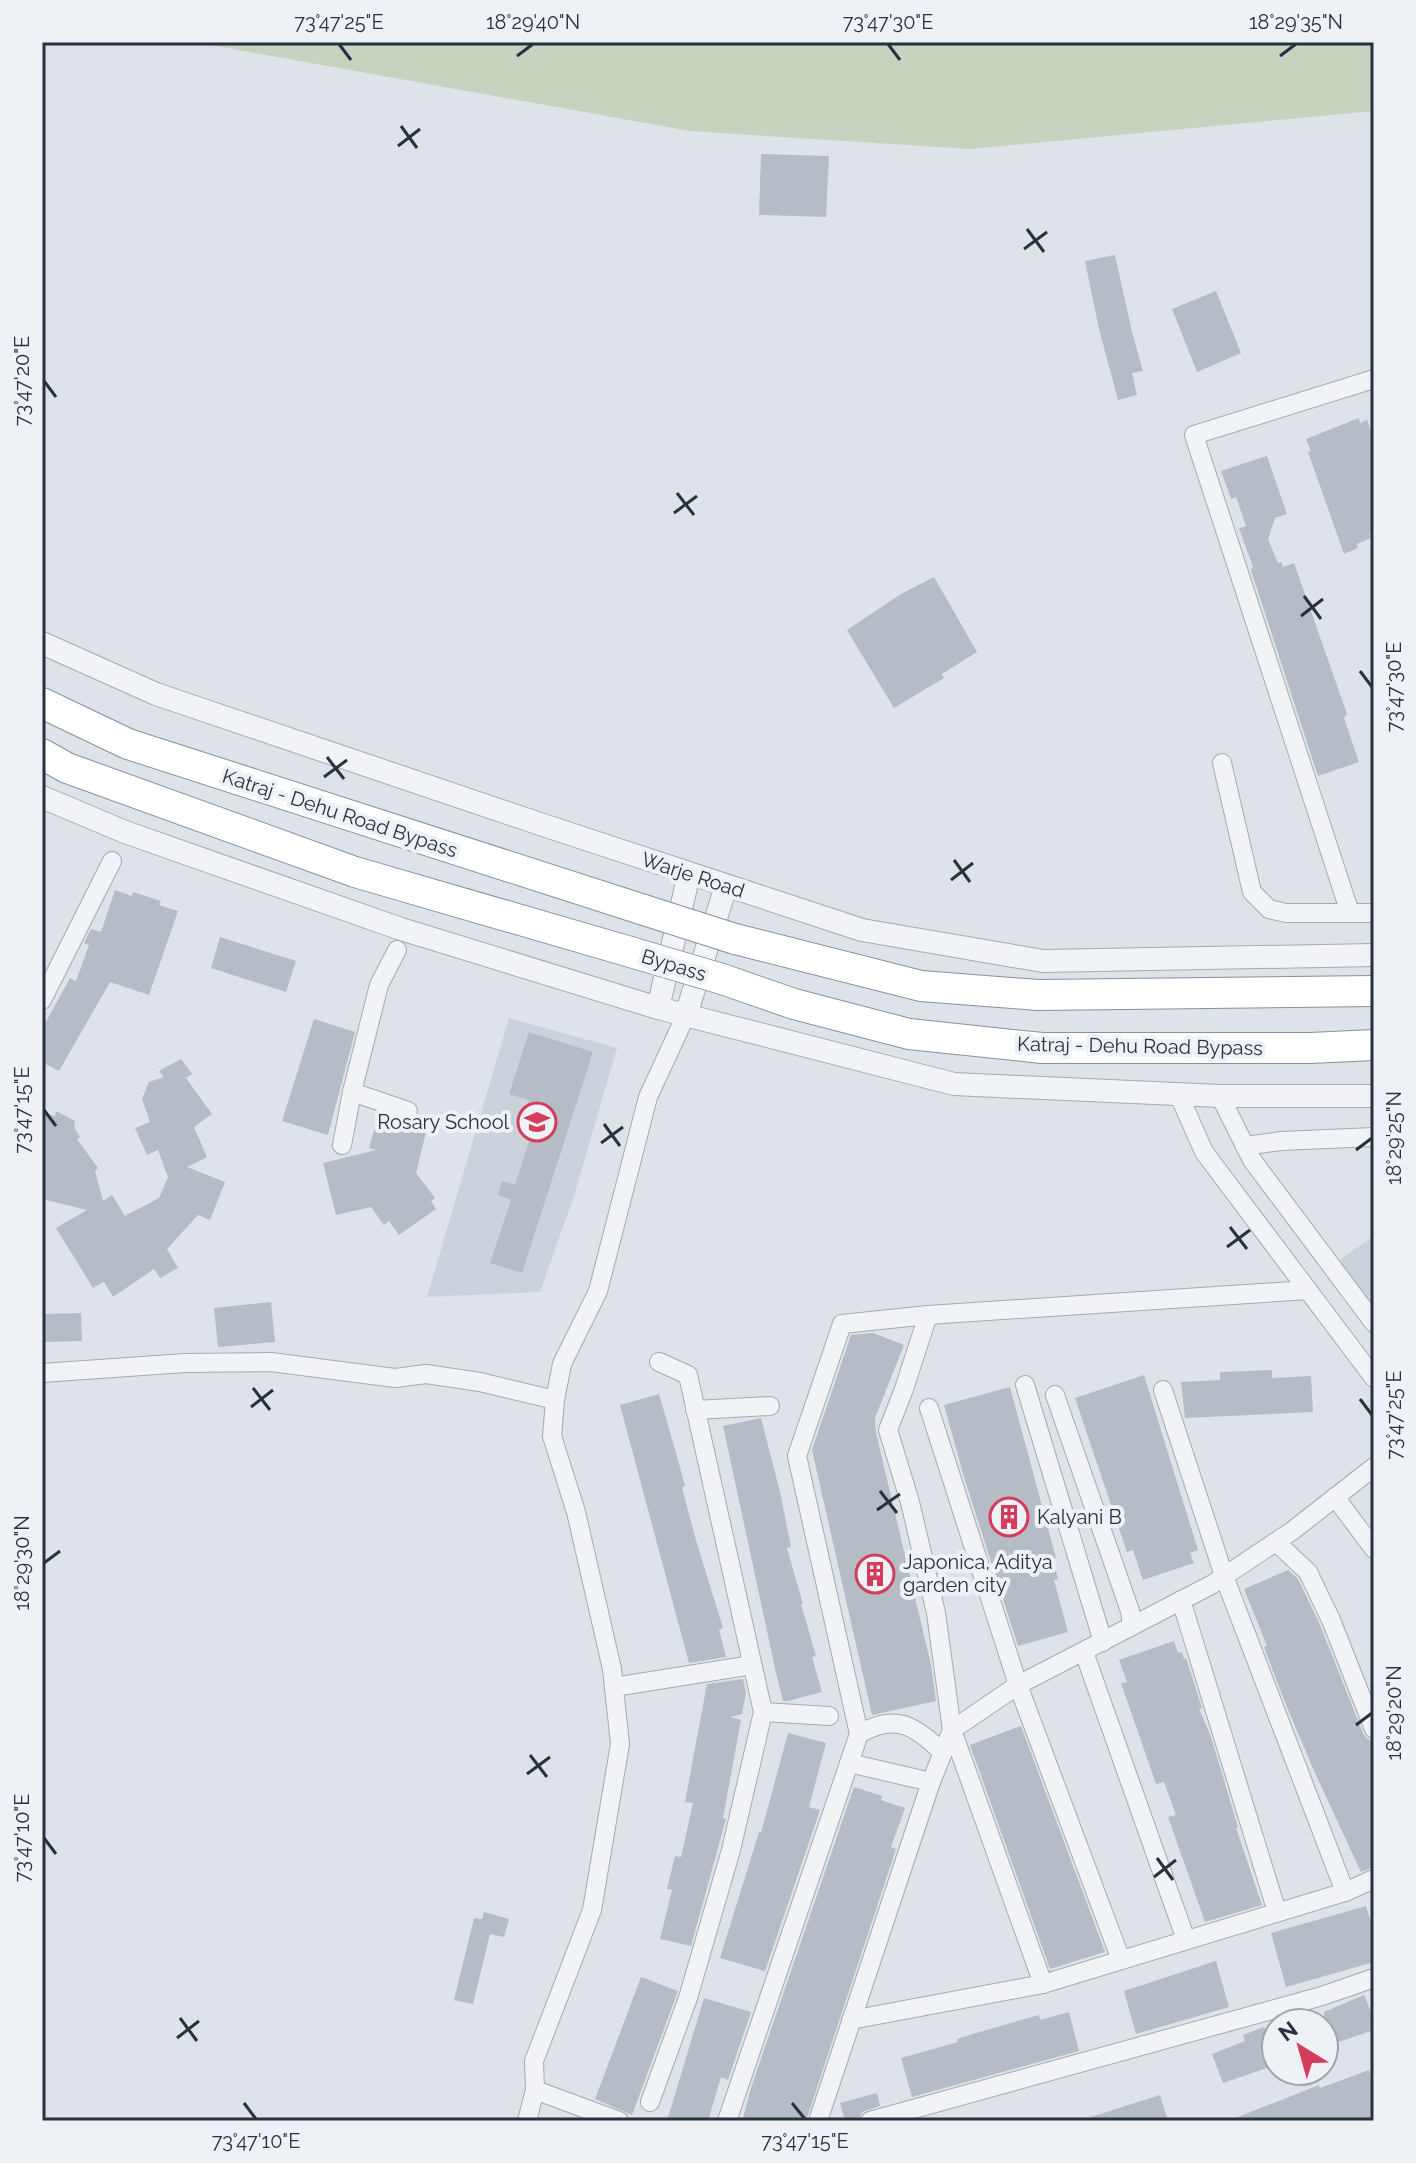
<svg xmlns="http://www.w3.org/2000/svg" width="1416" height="2163" font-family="Raleway,sans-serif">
  <rect width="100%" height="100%" fill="#dee3e9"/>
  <g fill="#ccd2db">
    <polygon points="509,1018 617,1048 574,1196 540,1292 427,1297"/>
    <polygon points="1374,1236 1374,1309 1338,1261"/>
  </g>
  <polygon fill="#c5d3bf" points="194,42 1374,42 1374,111 970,149 690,131"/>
  <g fill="#b5bcc6">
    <polygon points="761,154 829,156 826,217 759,215"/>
    <polygon points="1115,255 1132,332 1143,371 1132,373 1137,395 1118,400 1099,329 1085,261"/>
    <polygon points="1216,291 1241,353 1197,372 1172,309"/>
    <polygon points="1359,418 1360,423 1367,420 1374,438 1374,532 1369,534 1371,538 1357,544 1358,548 1344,554 1308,452 1311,451 1306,439"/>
    <polygon points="1267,456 1287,514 1275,518 1268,539 1278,563 1281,562 1283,567 1294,563 1347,714 1344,718 1359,762 1318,776 1251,570 1253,567 1239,528 1246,526 1236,497 1231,499 1221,471"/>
    <polygon points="934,577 977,652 942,674 944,678 894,708 847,630 901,594"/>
    <polygon points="115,890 132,896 133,892 161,901 159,905 178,911 149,995 110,982 59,1071 42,1062 42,1029 70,978 76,981 89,945 84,943 91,929 101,932"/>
    <polygon points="220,937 296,961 286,992 211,968"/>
    <polygon points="314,1019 355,1032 328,1135 282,1121"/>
    <polygon points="529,1032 593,1052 522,1273 490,1263 511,1200 498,1195 502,1181 515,1185 537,1117 524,1113 529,1100 509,1094"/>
    <polygon points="181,1059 192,1074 186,1078 212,1114 194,1127 207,1157 187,1167 225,1182 210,1220 198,1215 167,1249 178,1268 160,1278 154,1269 113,1297 104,1282 93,1288 56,1228 87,1210 42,1199 42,1113 55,1116 56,1111 75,1121 74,1127 80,1137 77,1139 98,1168 95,1171 103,1201 112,1195 125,1216 159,1198 168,1177 158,1150 147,1155 135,1128 150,1122 142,1099 149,1082 164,1077 159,1071"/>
    <polygon points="379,1114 405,1123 416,1120 428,1124 416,1173 435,1198 431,1201 436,1209 399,1235 389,1221 384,1225 371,1207 336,1215 323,1163 376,1150 369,1148"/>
    <polygon points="271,1302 275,1342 218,1347 214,1308"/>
    <polygon points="81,1313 82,1341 42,1342 42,1314"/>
    <polygon points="873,1333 904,1345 875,1418 876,1433 931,1665 936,1701 872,1715 812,1450 851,1335"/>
    <polygon points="1272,1370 1272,1378 1311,1376 1313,1412 1185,1418 1181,1382 1220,1380 1220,1372"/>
    <polygon points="1144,1375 1198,1550 1190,1553 1194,1563 1143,1580 1133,1550 1127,1552 1075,1398"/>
    <polygon points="1010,1387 1056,1558 1053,1559 1058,1579 1054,1580 1068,1632 1018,1646 964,1477 944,1405"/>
    <polygon points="659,1394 678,1460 685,1486 682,1487 695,1537 723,1628 719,1630 726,1657 689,1663 620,1405"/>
    <polygon points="761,1418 780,1492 791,1547 787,1548 803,1604 801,1604 816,1656 812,1657 822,1692 788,1701 783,1701 776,1673 723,1426"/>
    <polygon points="1288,1570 1298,1579 1320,1625 1363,1733 1367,1739 1374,1741 1374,1867 1361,1872 1315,1773 1284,1700 1264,1647 1267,1646 1244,1589"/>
    <polygon points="1174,1641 1178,1653 1182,1652 1184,1659 1186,1658 1202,1708 1199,1709 1211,1737 1238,1827 1236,1828 1262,1905 1205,1922 1168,1817 1176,1815 1164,1782 1156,1784 1121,1683 1127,1682 1119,1660"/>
    <polygon points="743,1679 746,1693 742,1714 730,1717 741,1720 723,1818 726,1819 691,1946 660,1939 672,1890 667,1889 675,1856 681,1857 693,1803 685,1802 707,1684"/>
    <polygon points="1021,1726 1105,1952 1050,1969 970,1745"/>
    <polygon points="788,1733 826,1743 809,1807 820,1810 765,1971 720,1958 759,1832 761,1833"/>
    <polygon points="854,1787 882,1796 881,1800 905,1808 891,1847 896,1849 806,2121 753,2121 743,2118 751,2088"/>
    <polygon points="1366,1906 1374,1932 1374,1962 1286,1987 1271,1933"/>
    <polygon points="484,1912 509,1919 504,1937 490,1934 473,2004 454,2000 474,1918 482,1919"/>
    <polygon points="1216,1961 1229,2007 1136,2034 1124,1991"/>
    <polygon points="641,1977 678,1991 632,2115 595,2099"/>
    <polygon points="1364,1995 1374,2020 1374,2030 1324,2047 1324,2012"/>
    <polygon points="704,1998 751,2012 728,2080 721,2077 708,2121 667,2121"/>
    <polygon points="1069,2012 1079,2051 912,2097 901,2058 958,2042 957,2039 983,2031 1039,2015 1040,2020"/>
    <polygon points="1264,2027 1266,2033 1276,2029 1276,2065 1223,2083 1212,2054 1245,2041 1243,2035"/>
    <polygon points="1369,2070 1374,2084 1374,2121 1228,2121 1319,2085 1320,2088"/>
    <polygon points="877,2093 880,2106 862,2112 858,2121 845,2121 840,2103"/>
    <polygon points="1160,2095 1168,2121 1092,2121 1091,2117"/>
  </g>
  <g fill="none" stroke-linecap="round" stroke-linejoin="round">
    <g stroke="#a3aab3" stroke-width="20">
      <g id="minor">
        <polyline points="1222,763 1252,892 1269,909 1286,913 1374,913"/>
        <polyline points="1350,913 1194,435 1374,379"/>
        <polyline points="42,1000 112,861"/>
        <polyline points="352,1092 408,1111"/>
        <polyline points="1178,1093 1204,1152 1374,1378"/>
        <polyline points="1220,1096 1252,1160 1374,1323"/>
        <polyline points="342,1145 352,1092 379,985 397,950"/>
        <polyline points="1245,1146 1281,1141 1374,1137"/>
        <polyline points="928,1315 1308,1290"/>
        <polyline points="42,1373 185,1363 271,1362 395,1378 426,1374 480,1382 555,1400"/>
        <polyline points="1025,1385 1103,1642"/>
        <polyline points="1163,1390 1224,1576 1345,1892"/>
        <polyline points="1055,1395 1130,1611 1132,1626"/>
        <polyline points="929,1408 1018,1685 1121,1960"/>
        <polyline points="695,1410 770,1406"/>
        <polyline points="1335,1497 1374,1549"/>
        <polyline points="1276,1542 1308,1572 1331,1620 1374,1729"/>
        <polyline points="1181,1600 1277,1912"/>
        <polyline points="1084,1652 1186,1940"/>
        <polyline points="614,1687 752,1665"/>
        <polyline points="763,1712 829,1716"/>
        <path d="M 859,1734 C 895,1713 915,1725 943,1753"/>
        <polyline points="849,1763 931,1782"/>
        <polyline points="851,2020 1043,1984 1345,1892 1374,1879"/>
        <polyline points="535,2090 619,2121"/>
        <polyline points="650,2102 688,1998 731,1850 763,1712 688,1375 659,1362"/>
        <polyline points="527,2121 535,2090 534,2061 592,1910 620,1744 612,1669 576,1512 552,1436 555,1400 562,1364 598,1291 648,1097 686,1015"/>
        <polyline points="727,2121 859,1734 797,1456 842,1324 928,1315 904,1389 888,1430 910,1502 936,1613 952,1730 1043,1984"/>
        <polyline points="818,2121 931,1782 952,1730 1018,1685 1211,1585 1292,1531 1374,1467"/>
        <polyline points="870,2121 1322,1996 1374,1978"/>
      </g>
    </g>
    <g stroke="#a3aab3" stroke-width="24">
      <g id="tertiary">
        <polyline points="42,643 156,694 540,824 862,930 1043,961 1374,955"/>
        <polyline points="42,797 125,832 401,929 658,1008 954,1084 1220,1096 1374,1096"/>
        <polyline points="658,1008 689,874"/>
        <polyline points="686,1015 726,886"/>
      </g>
    </g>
    <g stroke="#8591a0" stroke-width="32">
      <g id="trunk">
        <polyline points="42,703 128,744 644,910"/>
        <polyline points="42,754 67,768 355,872 627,951"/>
        <polyline points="735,939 921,986 1038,995 1374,991"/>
        <polyline points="722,979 794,1004 909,1034 1042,1048 1310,1048 1374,1045"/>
      </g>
    </g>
    <use href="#minor" stroke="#f1f3f7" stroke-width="18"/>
    <use href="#tertiary" stroke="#f1f3f7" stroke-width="22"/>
    <use href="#trunk" stroke="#fff" stroke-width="30"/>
    <g stroke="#8591a0" stroke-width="32" stroke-linecap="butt">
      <g id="trunk-bridge">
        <polyline points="644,910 735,939"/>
        <polyline points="627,951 722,979"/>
      </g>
    </g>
    <use href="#trunk-bridge" stroke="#fff" stroke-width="30"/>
  </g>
  <path fill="none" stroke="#273140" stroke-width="3" d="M 339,44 L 351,60M 888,44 L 900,60M 517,56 L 533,44M 1280,56 L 1296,44M 401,126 L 417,148M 398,146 L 420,129M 1027,229 L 1044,252M 1024,249 L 1047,232M 44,381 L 56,397M 677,493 L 694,515M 674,513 L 697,496M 1304,596 L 1321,619M 1301,616 L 1323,599M 1360,671 L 1372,687M 327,757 L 344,779M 324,777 L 347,760M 954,860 L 970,882M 951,880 L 973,863M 44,1110 L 56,1126M 604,1124 L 620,1146M 601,1143 L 623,1127M 1356,1150 L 1372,1138M 1230,1227 L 1247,1249M 1227,1247 L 1250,1230M 253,1388 L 270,1410M 1360,1399 L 1372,1415M 251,1407 L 273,1390M 880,1491 L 897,1513M 877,1510 L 900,1494M 44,1563 L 60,1551M 1356,1725 L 1372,1713M 530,1755 L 547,1777M 527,1774 L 550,1757M 44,1838 L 56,1854M 1157,1858 L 1173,1880M 1154,1877 L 1176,1860M 180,2018 L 197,2041M 177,2038 L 199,2021M 244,2103 L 256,2119M 792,2103 L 805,2119"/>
  <defs>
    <g id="school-ring" transform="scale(2)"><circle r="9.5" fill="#eef2f6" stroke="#d53c5b" stroke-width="1.5"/><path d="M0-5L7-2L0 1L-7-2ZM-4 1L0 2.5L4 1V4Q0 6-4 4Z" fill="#d53c5b"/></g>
    <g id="building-ring" transform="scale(2)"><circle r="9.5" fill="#eef2f6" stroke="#d53c5b" stroke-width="1.5"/><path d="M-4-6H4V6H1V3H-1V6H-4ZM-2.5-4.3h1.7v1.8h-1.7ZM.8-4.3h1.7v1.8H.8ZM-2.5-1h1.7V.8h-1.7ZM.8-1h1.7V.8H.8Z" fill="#d53c5b"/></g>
  </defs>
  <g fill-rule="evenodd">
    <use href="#school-ring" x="537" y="1122"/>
    <use href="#building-ring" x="1009" y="1517"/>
    <use href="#building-ring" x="875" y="1574"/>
  </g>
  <g text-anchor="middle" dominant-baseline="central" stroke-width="8" stroke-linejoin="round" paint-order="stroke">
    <g font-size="20" fill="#273140" stroke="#eef2f6">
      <text transform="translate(340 813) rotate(18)">Katraj - Dehu Road Bypass</text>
      <text transform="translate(693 875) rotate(18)">Warje Road</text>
      <text transform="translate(674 965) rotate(17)">Bypass</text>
      <text transform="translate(1140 1046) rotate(1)">Katraj - Dehu Road Bypass</text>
    </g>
    <g font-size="20" fill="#273140" stroke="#eef2f6" text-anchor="start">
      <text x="509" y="1122" text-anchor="end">Rosary School</text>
      <text x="1037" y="1517">Kalyani B</text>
      <text x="903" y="1562">Japonica, Aditya<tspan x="903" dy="23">garden city</tspan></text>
    </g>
  </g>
  <rect width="1416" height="2163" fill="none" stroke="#eef2f6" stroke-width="88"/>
  <g transform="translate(1300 2047) rotate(323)"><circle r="38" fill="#eef2f6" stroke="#9ea5ad" stroke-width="2"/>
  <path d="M0-6L14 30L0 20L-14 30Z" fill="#d53c5b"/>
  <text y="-12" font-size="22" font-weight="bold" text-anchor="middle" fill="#273140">N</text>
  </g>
  <rect x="44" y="44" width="1328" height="2075" fill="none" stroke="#273140" stroke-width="3"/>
  <g font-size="20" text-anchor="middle" fill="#273140">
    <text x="339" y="29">73°47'25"E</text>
    <text x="533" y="29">18°29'40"N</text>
    <text x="888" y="29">73°47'30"E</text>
    <text x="1296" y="29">18°29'35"N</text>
    <text transform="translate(22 381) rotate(-90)" y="7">73°47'20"E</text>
    <text transform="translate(1394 687) rotate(-90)" y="7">73°47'30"E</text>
    <text transform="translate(22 1110) rotate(-90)" y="7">73°47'15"E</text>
    <text transform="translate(1394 1138) rotate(-90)" y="7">18°29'25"N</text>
    <text transform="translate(1394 1415) rotate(-90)" y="7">73°47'25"E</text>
    <text transform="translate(22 1563) rotate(-90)" y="7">18°29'30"N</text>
    <text transform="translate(1394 1713) rotate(-90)" y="7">18°29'20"N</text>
    <text transform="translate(22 1838) rotate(-90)" y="7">73°47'10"E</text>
    <text x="256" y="2148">73°47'10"E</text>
    <text x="805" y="2148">73°47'15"E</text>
  </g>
</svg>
